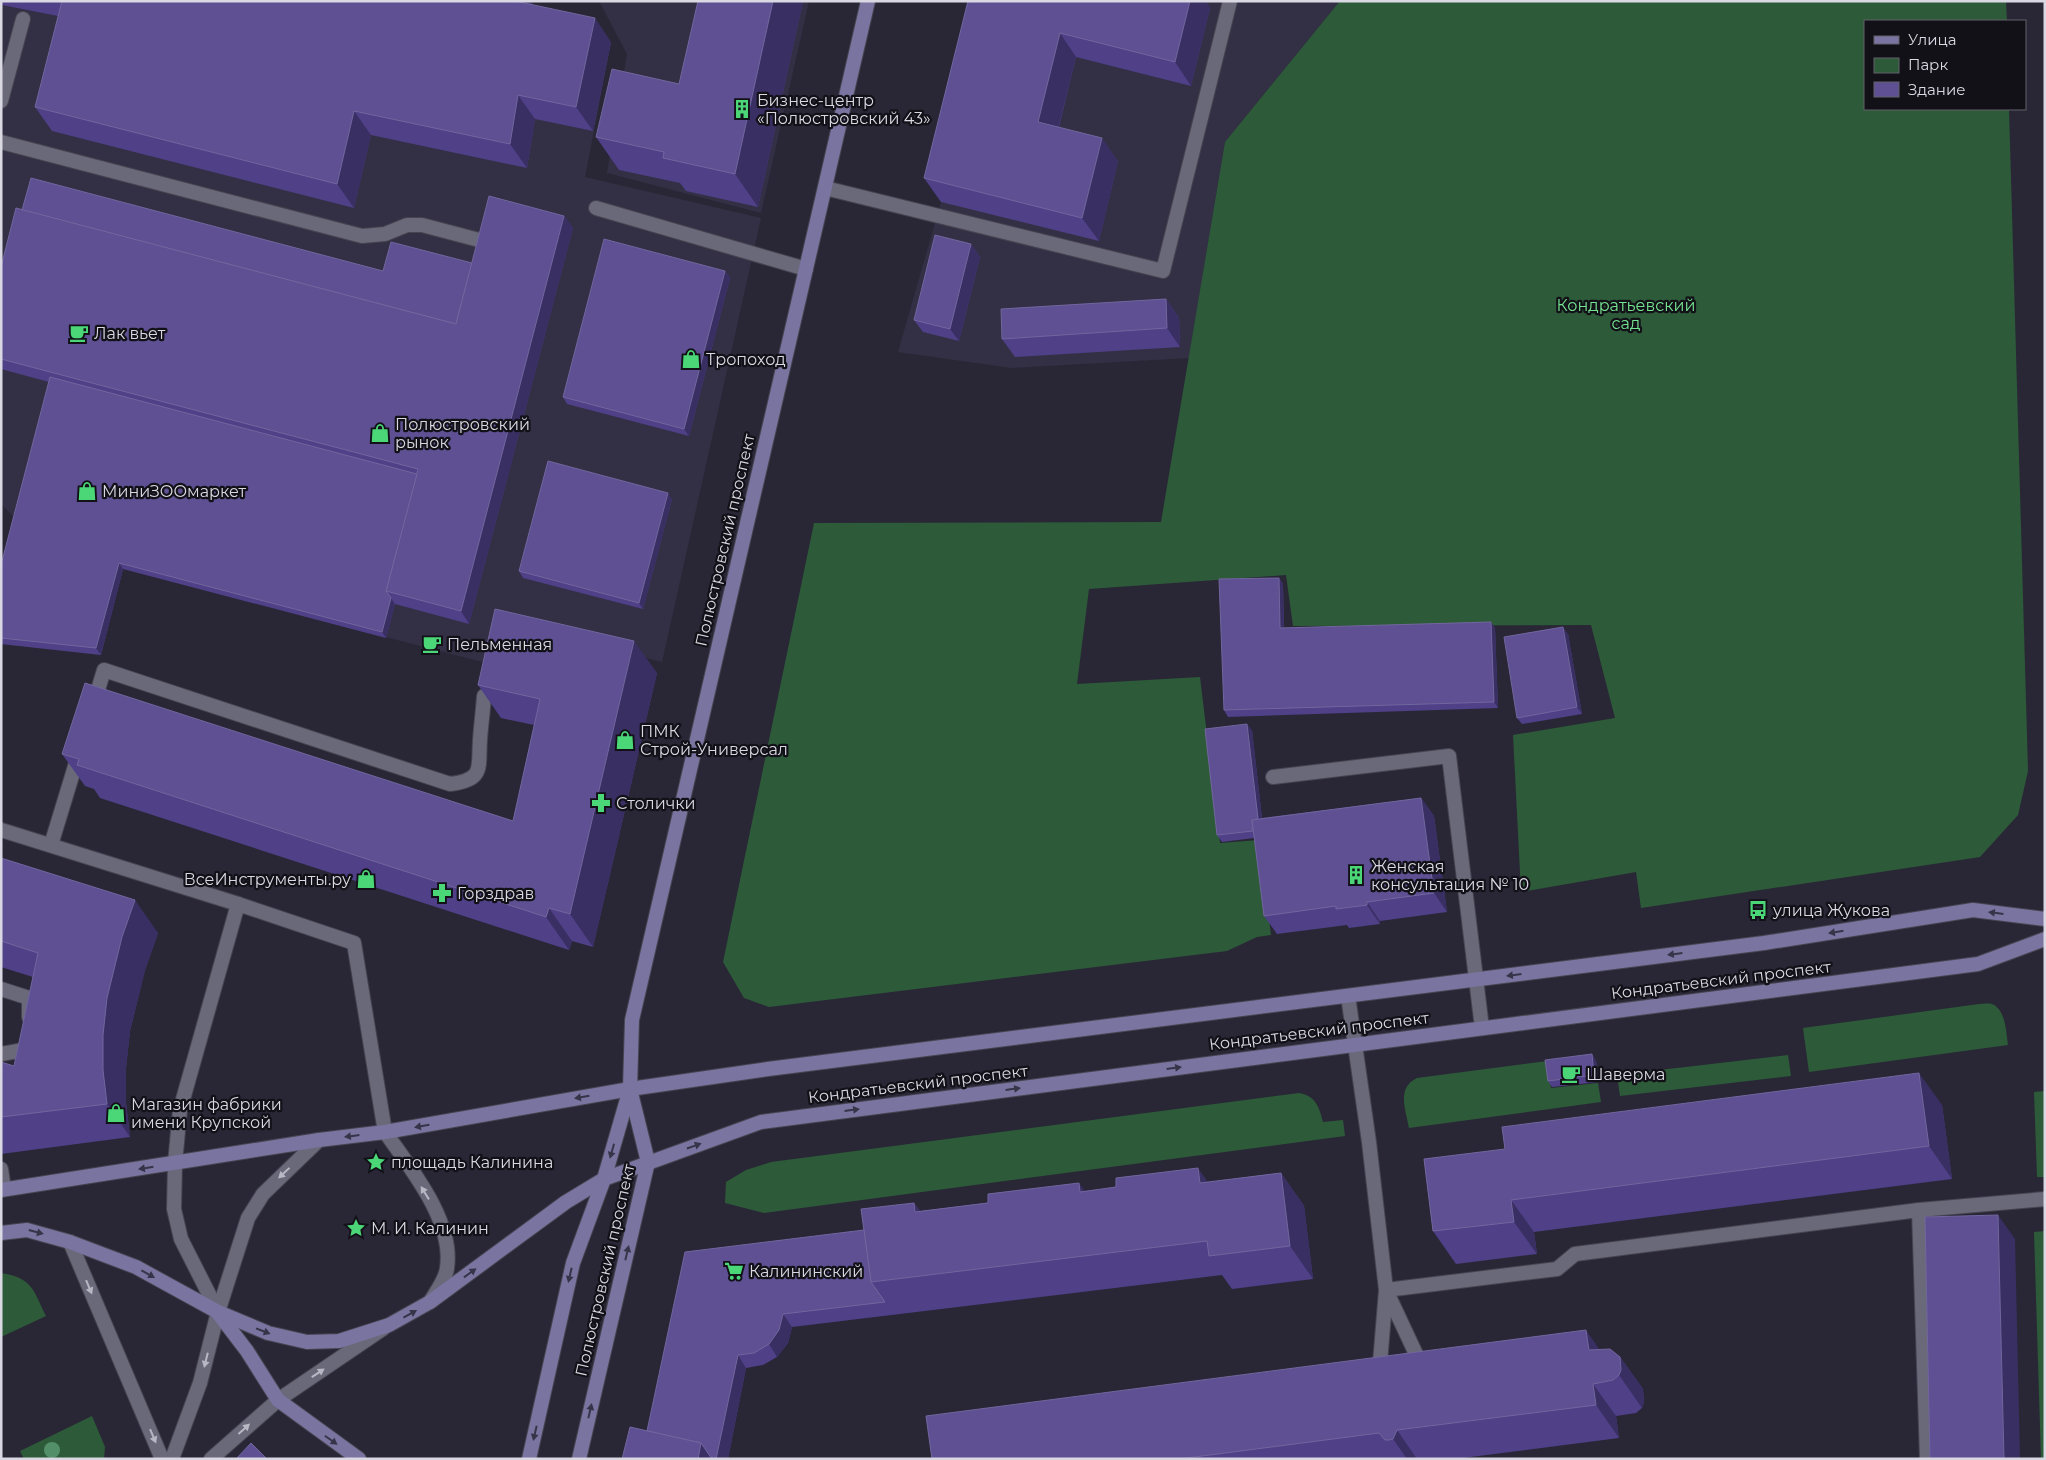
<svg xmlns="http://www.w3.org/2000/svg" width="2046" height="1460" font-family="Montserrat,sans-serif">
  <rect width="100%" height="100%" fill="#292736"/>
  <g fill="#333045">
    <polygon points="1,1 416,1 611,42 585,177 761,218 662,662 504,623 494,665 123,569 101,655 1,644 19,522 1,504"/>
    <polygon points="599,1 809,1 761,213 607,173 627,54"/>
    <polygon points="990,1 1340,1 1225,142 1189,358 1011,368 898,352 941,202"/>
  </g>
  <g fill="#2d5b39">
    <polygon points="1340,1 2006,1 2007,21 1865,21 1865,109 2009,109 2028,771 2018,815 1980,857 1641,908 1636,872 1521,892 1513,735 1615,718 1591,625 1293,626 1286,575 1089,589 1077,684 1200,677 1220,843 1259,840 1271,935 1257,937 1227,951 769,1007 744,998 723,962 814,523 1161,522 1225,142"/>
    <path d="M 1979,1004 C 1982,1004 1988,1003 1992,1004 C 2006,1010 2006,1032 2008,1045 L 1809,1072 L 1803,1028 Z"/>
    <polygon points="1788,1055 1791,1076 1620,1096 1617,1075"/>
    <path d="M 1548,1061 L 1551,1088 L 1598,1083 L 1601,1102 L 1409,1128 C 1406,1110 1396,1088 1417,1078 Z"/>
    <polygon points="2045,1091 2045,1177 2037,1177 2034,1092"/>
    <path d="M 1299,1093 C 1316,1096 1319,1107 1323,1122 L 1343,1120 L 1345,1136 L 764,1213 L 725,1203 L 726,1182 L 746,1170 L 771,1162 Z"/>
    <polygon points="2045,1231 2045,1459 2041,1459 2034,1232"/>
    <path d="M 1,1273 C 33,1278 33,1290 46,1316 L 1,1337 Z"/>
    <polygon points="92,1416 105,1447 104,1459 24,1459 20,1451"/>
  </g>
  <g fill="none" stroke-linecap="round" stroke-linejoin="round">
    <g stroke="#464450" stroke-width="16">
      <g id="service">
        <polyline points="1,101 23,19"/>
        <polyline points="1,142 362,236 385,234 407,225 422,225 479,240"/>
        <polyline points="825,188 1163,271 1230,1"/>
        <polyline points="596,208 806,269"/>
        <path d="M 94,703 L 104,670 L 450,784 C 485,780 478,767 480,740 C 481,725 483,711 484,696"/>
        <polyline points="1273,777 1449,756 1482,1028"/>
        <polyline points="51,845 79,753"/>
        <polyline points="1,989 29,998 29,1017"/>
        <polyline points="1348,996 1369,1142 1386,1290 1379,1375"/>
        <polyline points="1,1054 29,1049 29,1043"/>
        <polyline points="175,1163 180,1110 238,904 354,943 385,1132"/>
        <polyline points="1,1169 4,1189"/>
        <polyline points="1919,1210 1927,1459"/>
        <polyline points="1423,1369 1386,1290 1557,1269 1575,1254 1919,1210 2045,1199"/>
      </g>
    </g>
    <g stroke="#464450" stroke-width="16">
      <g id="minor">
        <polyline points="1,830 238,904"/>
        <polyline points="175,1163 174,1209 181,1239 218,1312"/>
      </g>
    </g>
    <g stroke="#464450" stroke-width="16">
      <g id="tertiary">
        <path d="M 385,1132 C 411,1169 454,1221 447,1268 C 446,1279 436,1292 430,1302"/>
        <polyline points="70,1242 162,1459"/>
        <polyline points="172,1459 200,1383 218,1312 248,1218 263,1194 319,1140"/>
        <polyline points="211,1459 278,1400 384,1328"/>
      </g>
    </g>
    <g stroke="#464450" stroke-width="16">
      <g id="secondary">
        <polyline points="1,1190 319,1140 385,1132 630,1089 768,1069 1764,943 1973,910 2045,919"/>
        <polyline points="1,1233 27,1230 70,1242 136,1267 218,1312 268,1333 307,1342 339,1341 389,1325 430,1302 566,1202 604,1179 761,1122 1978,964 2045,939"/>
        <polyline points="218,1313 247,1351 278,1400 359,1459"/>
        <polyline points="529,1459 573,1263 604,1179 630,1089 632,1020 868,1"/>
        <polyline points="579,1459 648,1162 630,1089"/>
      </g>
    </g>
    <use href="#service" stroke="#6a697a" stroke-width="14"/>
    <use href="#minor" stroke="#6a697a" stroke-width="14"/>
    <use href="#tertiary" stroke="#6a697a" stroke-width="14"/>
    <use href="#secondary" stroke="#7a74a1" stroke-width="14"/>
  </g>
  <circle fill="#538f68" cx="52" cy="1450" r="8"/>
  <g fill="#4f4088">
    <polygon points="1,1 532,1 532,5 611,42 593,131 535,119 527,168 371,135 354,208 52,131 35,107 58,16 2,5"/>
    <polygon points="698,1 803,1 758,207 686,191 680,183 619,170 596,137 679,84"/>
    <polygon points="968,1 1210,8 1191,86 1076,57 1059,127 1118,161 1099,241 941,202 924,178"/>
    <polygon points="22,210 383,271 472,263 564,216 573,228 469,624 395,604 386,638 123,569 101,655 1,644 1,565 49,382 1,369 1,267"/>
    <polygon points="971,244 980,257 959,341 923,332 914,320"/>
    <polygon points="725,271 730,278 689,436 567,404 563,397"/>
    <polygon points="1166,299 1179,318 1180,347 1015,357 1002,339"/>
    <polygon points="672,499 643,609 523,578 519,571"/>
    <polygon points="1279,578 1283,584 1284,628 1495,628 1498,708 1228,717 1224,710"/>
    <polygon points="1568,634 1582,714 1522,724 1517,718"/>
    <polygon points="657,673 593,947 572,941 569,950 100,798 94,789 85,786 62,754 513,821 534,725 501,718 478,685"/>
    <polygon points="1252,730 1262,818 1421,798 1434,816 1447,912 1380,921 1380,924 1349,928 1347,925 1277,934 1264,916 1254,838 1222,842 1217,835"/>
    <polygon points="1,858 158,933 145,970 130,1031 126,1068 126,1103 130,1137 1,1154 1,1062 14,1066 33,977 1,967"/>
    <polygon points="1592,1054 1596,1061 1599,1082 1552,1087 1548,1081"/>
    <polygon points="1942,1105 1952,1179 1534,1232 1537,1254 1456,1264 1433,1231 1424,1159"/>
    <polygon points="1281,1173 1304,1206 1313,1279 1232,1289 1222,1275 792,1327 788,1343 777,1357 763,1365 746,1368 728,1459 622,1459 647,1431 864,1230 914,1203 920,1211 1085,1191 1208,1182"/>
    <polygon points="1599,1349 1620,1357 1643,1389 1644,1402 1642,1408 1636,1413 1616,1416 1619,1438 1455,1459 932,1459"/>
  </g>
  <g fill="#3a2f63">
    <polygon points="518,1 532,1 529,17"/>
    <polygon points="773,1 803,1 758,207 735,174"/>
    <polygon points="1190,1 1206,1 1210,8 1191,86 1175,62"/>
    <polygon points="595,18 611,42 593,131 576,107"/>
    <polygon points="1060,33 1076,57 1054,145 1038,122"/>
    <polygon points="518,95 535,119 527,168 510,144"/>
    <polygon points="354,111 371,135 354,208 337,184"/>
    <polygon points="1102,138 1118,161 1099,241 1082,218"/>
    <polygon points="564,216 573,228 469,624 461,611"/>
    <polygon points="971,244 980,257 959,341 950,329"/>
    <polygon points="725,271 730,278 689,436 684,429"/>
    <polygon points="1166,299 1179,318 1180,347 1167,328"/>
    <polygon points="668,493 672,499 643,609 639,603"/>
    <polygon points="119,563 123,569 101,655 96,648"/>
    <polygon points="1279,578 1283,584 1284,635 1280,628"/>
    <polygon points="391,598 395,604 386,638 382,632"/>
    <polygon points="1491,622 1495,628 1498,708 1494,702"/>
    <polygon points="1563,627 1568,634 1582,714 1577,707"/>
    <polygon points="634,641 657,673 593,947 570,914"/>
    <polygon points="1247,724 1252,730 1264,836 1260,830"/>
    <polygon points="1421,798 1434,816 1447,912 1434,893"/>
    <polygon points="135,900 158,933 145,970 130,1031 126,1068 126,1103 130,1137 107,1104 103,1070 103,1035 107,998 122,937"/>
    <polygon points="1367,902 1380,921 1380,924 1367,905"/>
    <polygon points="549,908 572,941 569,950 546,917"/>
    <polygon points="1592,1054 1596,1061 1599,1082 1594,1075"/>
    <polygon points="1919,1073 1942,1105 1952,1179 1929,1146"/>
    <polygon points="1198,1168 1221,1201 1200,1183"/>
    <polygon points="1281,1173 1304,1206 1313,1279 1290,1246"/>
    <polygon points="1079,1183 1102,1215 1080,1192"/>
    <polygon points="1511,1200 1534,1232 1537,1254 1514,1222"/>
    <polygon points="914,1203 937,1236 915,1212"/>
    <polygon points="1998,1215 2015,1239 2020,1459 2004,1459"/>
    <polygon points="783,1314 792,1327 788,1343 777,1357 769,1344"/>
    <polygon points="1586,1330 1609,1363 1589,1350"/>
    <polygon points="738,1355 746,1368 728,1459 716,1459"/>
    <polygon points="1620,1357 1643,1389 1644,1402 1642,1408 1619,1375"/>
    <polygon points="1593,1384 1616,1416 1619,1438 1596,1405"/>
    <polygon points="1397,1430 1417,1459 1407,1459 1393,1439"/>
    <polygon points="701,1443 712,1459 698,1459"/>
  </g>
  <g fill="#5e5092" stroke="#72669e">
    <polygon points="62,1 515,1 595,18 576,107 518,95 510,144 354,111 337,184 35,107"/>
    <polygon points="698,1 773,1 735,174 663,158 664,152 596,137 612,69 679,84"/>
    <polygon points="968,1 1190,1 1175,62 1060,33 1038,122 1102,138 1082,218 924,178"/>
    <polygon points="31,178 383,271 391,242 472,263 456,324 22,210"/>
    <polygon points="489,196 564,216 461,611 386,591 418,469 1,359 1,267 16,208 456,324"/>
    <polygon points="935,235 971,244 950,329 914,320"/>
    <polygon points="604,239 725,271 684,429 563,397"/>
    <polygon points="1166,299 1167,328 1002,339 1001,309"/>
    <polygon points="50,377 417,474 386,591 391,598 382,632 119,563 96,648 1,638 1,565"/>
    <polygon points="548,461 668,493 639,603 519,571"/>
    <polygon points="1279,578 1280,628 1491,622 1494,702 1224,710 1219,579"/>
    <polygon points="495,609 634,641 570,914 549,908 546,917 77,765 79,759 62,754 85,683 513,821 540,699 478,685"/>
    <polygon points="1563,627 1577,707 1517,718 1504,637"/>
    <polygon points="1247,724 1258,819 1252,820 1253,831 1217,835 1205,729"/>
    <polygon points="1421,798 1434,893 1367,902 1367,905 1336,909 1336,906 1264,916 1252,820"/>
    <polygon points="1,858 135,900 122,937 107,998 103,1035 103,1070 107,1104 1,1117 1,1062 14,1066 38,953 1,941"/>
    <polygon points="1592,1054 1594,1075 1548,1081 1545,1060"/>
    <polygon points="1919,1073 1929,1146 1511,1200 1514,1222 1433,1231 1424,1159 1505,1149 1502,1127"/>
    <polygon points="1198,1168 1200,1183 1281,1173 1290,1246 1209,1256 1207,1241 871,1282 861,1209 914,1203 915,1212 988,1203 988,1194 1079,1183 1080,1192 1116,1187 1116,1178"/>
    <polygon points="1998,1215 2004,1459 1930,1459 1925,1217"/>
    <polygon points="864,1230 871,1282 885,1302 783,1314 779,1330 769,1344 754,1353 738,1355 716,1459 712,1459 701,1443 647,1431 685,1252"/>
    <polygon points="1586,1330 1589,1350 1610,1349 1620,1357 1621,1370 1619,1375 1613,1380 1593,1384 1596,1405 1397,1430 1393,1439 1389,1440 1385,1440 1379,1433 1179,1459 932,1459 926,1416"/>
    <polygon points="630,1427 701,1443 698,1459 622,1459"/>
    <polygon points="251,1443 267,1459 236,1459"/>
  </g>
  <defs><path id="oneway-solid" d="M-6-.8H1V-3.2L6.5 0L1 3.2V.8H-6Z" transform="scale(1.25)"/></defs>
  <g fill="#363448">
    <use href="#oneway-solid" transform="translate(1996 913) rotate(-173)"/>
    <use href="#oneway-solid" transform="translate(1836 932) rotate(171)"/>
    <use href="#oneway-solid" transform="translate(1675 954) rotate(173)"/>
    <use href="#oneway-solid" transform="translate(1514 975) rotate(173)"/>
    <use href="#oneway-solid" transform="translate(1174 1068) rotate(-7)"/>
    <use href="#oneway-solid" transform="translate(1013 1089) rotate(-7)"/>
    <use href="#oneway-solid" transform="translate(582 1097) rotate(170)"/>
    <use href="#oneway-solid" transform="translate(852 1110) rotate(-7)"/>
    <use href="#oneway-solid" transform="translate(422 1126) rotate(170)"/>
    <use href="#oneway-solid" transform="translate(352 1136) rotate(173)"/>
    <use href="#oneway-solid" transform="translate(694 1146) rotate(-19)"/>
    <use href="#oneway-solid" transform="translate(612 1151) rotate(106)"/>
    <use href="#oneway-solid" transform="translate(146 1168) rotate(171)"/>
    <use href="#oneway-solid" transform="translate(36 1232) rotate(15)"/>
    <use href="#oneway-solid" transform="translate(627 1253) rotate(-77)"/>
    <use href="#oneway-solid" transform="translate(470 1273) rotate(-36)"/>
    <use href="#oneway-solid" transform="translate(148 1274) rotate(29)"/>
    <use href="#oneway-solid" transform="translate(570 1275) rotate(103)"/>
    <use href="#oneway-solid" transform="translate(410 1314) rotate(-29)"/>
    <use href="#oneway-solid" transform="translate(263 1331) rotate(21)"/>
    <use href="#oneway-solid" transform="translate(590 1411) rotate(-77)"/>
    <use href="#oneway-solid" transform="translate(535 1433) rotate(103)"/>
    <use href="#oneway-solid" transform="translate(331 1440) rotate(35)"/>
  </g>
  <g fill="#b8b7c4">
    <use href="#oneway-solid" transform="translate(284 1173) rotate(137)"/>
    <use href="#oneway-solid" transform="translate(425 1193) rotate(-122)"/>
    <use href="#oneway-solid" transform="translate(89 1287) rotate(67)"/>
    <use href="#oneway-solid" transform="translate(206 1360) rotate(104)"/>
    <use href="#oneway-solid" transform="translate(318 1373) rotate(-34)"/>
    <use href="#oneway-solid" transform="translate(244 1429) rotate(-42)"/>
    <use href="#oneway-solid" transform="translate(153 1436) rotate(67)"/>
  </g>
  <defs>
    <g id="building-bare" transform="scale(1.5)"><path d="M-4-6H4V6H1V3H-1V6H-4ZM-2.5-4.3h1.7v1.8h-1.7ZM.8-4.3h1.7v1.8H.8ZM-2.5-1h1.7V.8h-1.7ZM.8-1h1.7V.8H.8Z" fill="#4bd677" stroke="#121118" stroke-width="2.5" paint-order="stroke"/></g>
    <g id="cafe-bare" transform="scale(1.5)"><path d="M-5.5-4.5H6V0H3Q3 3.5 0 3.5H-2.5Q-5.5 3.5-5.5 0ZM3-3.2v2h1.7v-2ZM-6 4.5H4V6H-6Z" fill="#4bd677" stroke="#121118" stroke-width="2.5" paint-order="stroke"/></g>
    <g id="shop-bare" transform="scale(1.5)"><path d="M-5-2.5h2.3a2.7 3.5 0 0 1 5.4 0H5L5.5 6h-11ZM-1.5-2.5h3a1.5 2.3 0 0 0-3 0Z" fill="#4bd677" stroke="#121118" stroke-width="2.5" paint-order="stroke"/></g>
    <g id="pharmacy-bare" transform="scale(1.5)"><path d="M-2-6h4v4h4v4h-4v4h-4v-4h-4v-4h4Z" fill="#4bd677" stroke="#121118" stroke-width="2.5" paint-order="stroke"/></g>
    <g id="bus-bare" transform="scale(1.5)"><path d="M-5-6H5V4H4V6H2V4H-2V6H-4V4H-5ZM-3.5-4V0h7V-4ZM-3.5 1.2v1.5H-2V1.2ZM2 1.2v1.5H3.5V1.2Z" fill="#4bd677" stroke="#121118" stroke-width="2.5" paint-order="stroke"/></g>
    <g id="sight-bare" transform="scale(1.5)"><path d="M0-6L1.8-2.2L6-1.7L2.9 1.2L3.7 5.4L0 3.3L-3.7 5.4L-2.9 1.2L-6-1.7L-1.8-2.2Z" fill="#4bd677" stroke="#121118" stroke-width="2.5" paint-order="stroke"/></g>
    <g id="supermarket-bare" transform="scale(1.5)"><path d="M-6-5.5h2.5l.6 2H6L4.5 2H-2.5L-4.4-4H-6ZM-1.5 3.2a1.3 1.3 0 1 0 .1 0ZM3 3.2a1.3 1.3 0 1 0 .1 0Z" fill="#4bd677" stroke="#121118" stroke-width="2.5" paint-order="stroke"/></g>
  </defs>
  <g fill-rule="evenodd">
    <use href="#building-bare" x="742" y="109"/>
    <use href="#cafe-bare" x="79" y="333"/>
    <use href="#shop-bare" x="691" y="359"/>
    <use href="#shop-bare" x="380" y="433"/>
    <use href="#shop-bare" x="87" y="491"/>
    <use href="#cafe-bare" x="432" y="644"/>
    <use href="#shop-bare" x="625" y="740"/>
    <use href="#pharmacy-bare" x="601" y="803"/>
    <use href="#building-bare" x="1356" y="875"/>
    <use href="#shop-bare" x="366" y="879"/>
    <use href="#pharmacy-bare" x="442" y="893"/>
    <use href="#bus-bare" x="1758" y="910"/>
    <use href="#cafe-bare" x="1571" y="1074"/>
    <use href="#shop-bare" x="116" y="1113"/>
    <use href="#sight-bare" x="376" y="1162"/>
    <use href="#sight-bare" x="356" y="1228"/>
    <use href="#supermarket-bare" x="734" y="1271"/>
  </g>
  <g text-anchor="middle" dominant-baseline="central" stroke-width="4.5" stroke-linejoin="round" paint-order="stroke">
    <g font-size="16" fill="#dad9e3" stroke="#121118" text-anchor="start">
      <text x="757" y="100">Бизнес-центр<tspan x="757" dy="18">«Полюстровский 43»</tspan></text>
      <text x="94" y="333">Лак вьет</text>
      <text x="706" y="359">Тропоход</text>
      <text x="395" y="424">Полюстровский<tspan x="395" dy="18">рынок</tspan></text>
      <text x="102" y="491">МиниЗООмаркет</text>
      <text x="447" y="644">Пельменная</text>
      <text x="640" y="731">ПМК<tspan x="640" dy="18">Строй-Универсал</tspan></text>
      <text x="616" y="803">Столички</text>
      <text x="1371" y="866">Женская<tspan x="1371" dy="18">консультация № 10</tspan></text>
      <text x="351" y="879" text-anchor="end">ВсеИнструменты.ру</text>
      <text x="457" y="893">Горздрав</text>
      <text x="1773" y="910">улица Жукова</text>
      <text x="1586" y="1074">Шаверма</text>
      <text x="131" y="1104">Магазин фабрики<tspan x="131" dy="18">имени Крупской</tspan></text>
      <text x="391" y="1162">площадь Калинина</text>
      <text x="371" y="1228">М. И. Калинин</text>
      <text x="749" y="1271">Калининский</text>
    </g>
    <g font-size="16" fill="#75e491" stroke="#121118">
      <text x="1626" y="305">Кондратьевский<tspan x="1626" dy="18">сад</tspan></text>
    </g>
    <g font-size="16" fill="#dad9e3" stroke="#121118">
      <text transform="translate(725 540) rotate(-77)">Полюстровский проспект</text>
      <text transform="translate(1721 980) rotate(-7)">Кондратьевский проспект</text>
      <text transform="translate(1319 1031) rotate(-7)">Кондратьевский проспект</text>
      <text transform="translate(918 1084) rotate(-7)">Кондратьевский проспект</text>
      <text transform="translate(605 1270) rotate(-77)">Полюстровский проспект</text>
    </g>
  </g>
  <rect width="2046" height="1460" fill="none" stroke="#dad9e3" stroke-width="5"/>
  <rect x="1864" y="20" width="162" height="90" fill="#121118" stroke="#626169"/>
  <rect x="1874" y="36" width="25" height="8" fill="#7a74a1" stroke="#626169"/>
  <text x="1908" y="45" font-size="15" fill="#dad9e3">Улица</text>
  <rect x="1874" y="58" width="25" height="15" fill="#2d5b39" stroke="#626169"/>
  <text x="1908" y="70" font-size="15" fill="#dad9e3">Парк</text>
  <rect x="1874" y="82" width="25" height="15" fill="#5e5092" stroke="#626169"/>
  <text x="1908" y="95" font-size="15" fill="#dad9e3">Здание</text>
</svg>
